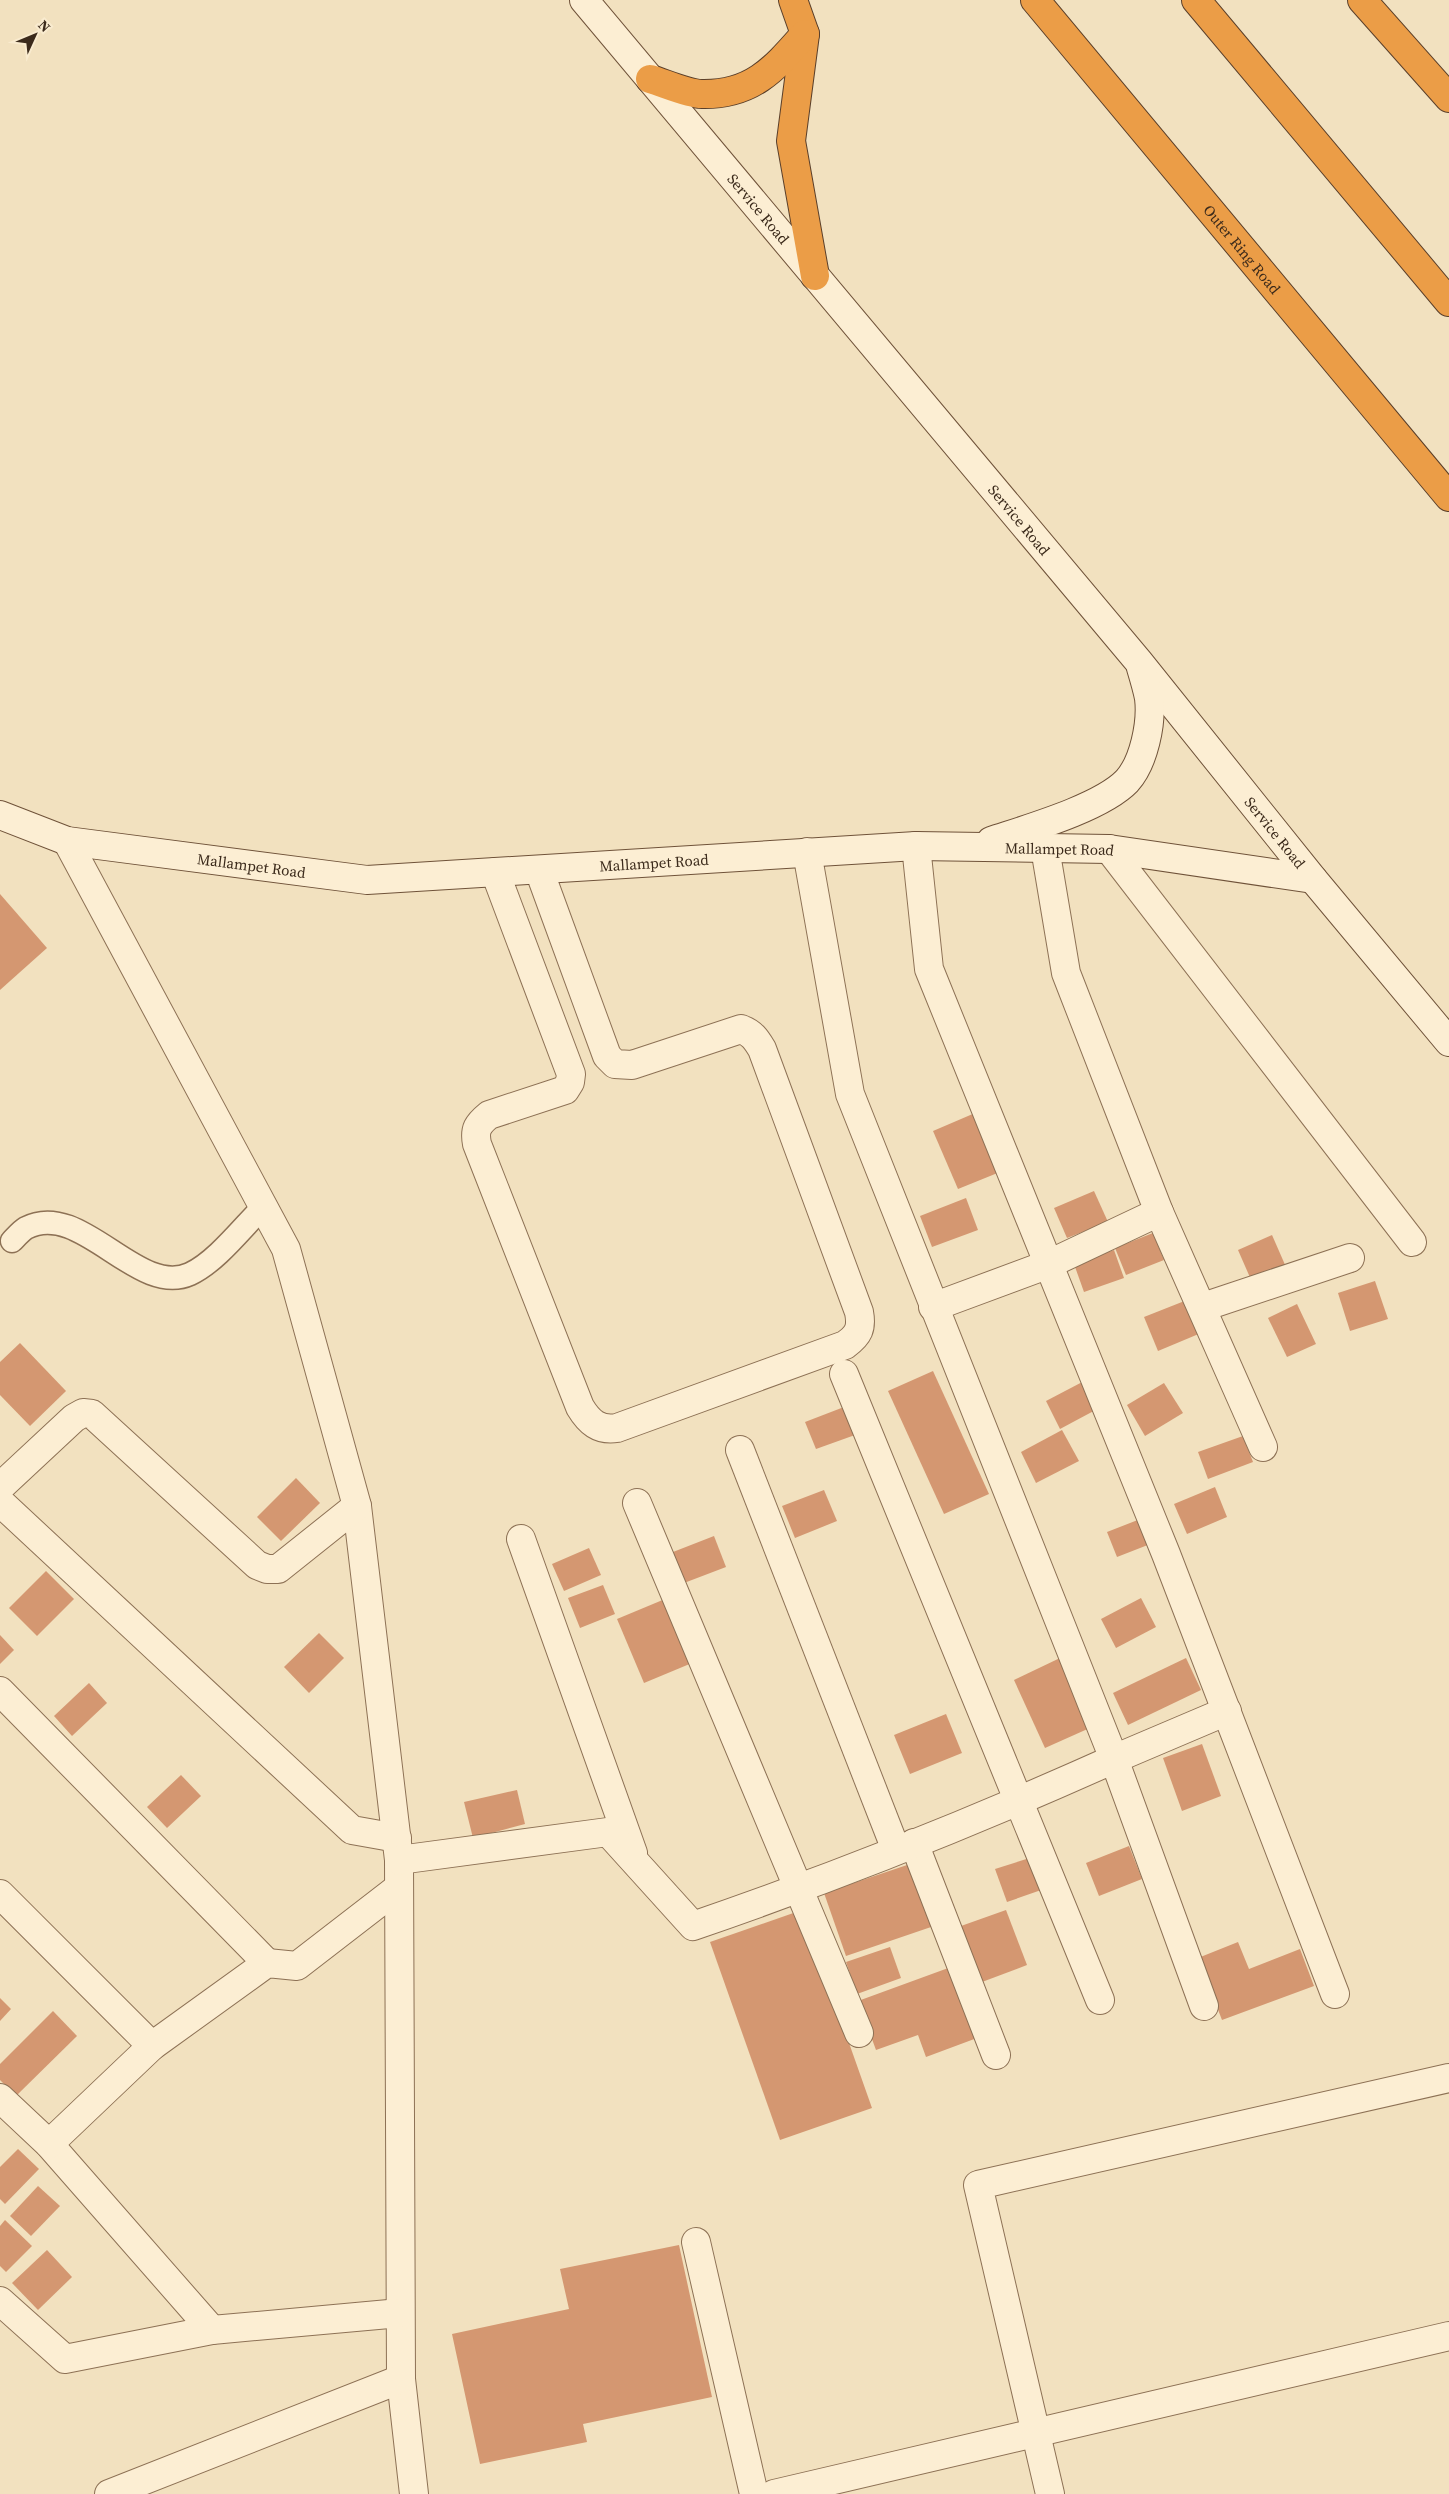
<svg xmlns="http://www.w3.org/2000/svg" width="1449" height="2494" font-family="'Source Serif 4',serif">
  <rect width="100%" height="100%" fill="#f2e1bf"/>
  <g fill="#d49771">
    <polygon points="0,894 47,948 0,990"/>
    <polygon points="975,1113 1000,1172 958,1189 933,1131"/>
    <polygon points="1094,1191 1108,1222 1067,1238 1054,1208"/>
    <polygon points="966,1198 978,1230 932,1247 920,1216"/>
    <polygon points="1153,1233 1164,1260 1126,1275 1115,1248"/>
    <polygon points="1272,1235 1286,1267 1252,1282 1238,1250"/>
    <polygon points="1114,1250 1124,1278 1084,1292 1074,1264"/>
    <polygon points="1375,1281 1388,1319 1350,1331 1338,1293"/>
    <polygon points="1187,1300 1201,1333 1158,1351 1144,1317"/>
    <polygon points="1297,1304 1316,1344 1287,1357 1268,1318"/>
    <polygon points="20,1343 66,1391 30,1426 0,1395 0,1362"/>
    <polygon points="933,1371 989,1494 944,1514 888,1391"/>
    <polygon points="1088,1379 1103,1406 1060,1429 1046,1401"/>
    <polygon points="1164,1383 1183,1413 1145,1436 1127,1405"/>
    <polygon points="844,1407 855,1435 816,1449 805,1422"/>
    <polygon points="1062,1430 1079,1461 1036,1483 1021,1452"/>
    <polygon points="1243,1436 1253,1462 1208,1479 1198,1452"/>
    <polygon points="296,1478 320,1503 281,1541 257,1517"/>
    <polygon points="1215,1487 1227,1517 1187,1534 1174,1504"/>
    <polygon points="824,1490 837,1521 795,1538 782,1506"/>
    <polygon points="1148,1516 1158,1541 1117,1557 1107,1532"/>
    <polygon points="714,1536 726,1567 684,1583 673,1552"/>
    <polygon points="589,1548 601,1575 564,1591 552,1564"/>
    <polygon points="46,1571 74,1599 37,1636 9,1608"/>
    <polygon points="603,1585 615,1614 580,1628 568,1598"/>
    <polygon points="1141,1598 1156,1627 1116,1648 1101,1619"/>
    <polygon points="665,1599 692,1663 644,1683 617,1619"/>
    <polygon points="319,1633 344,1658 309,1693 284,1667"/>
    <polygon points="0,1635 14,1650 0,1664"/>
    <polygon points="1060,1658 1092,1727 1045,1748 1014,1680"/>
    <polygon points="1186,1658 1201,1690 1128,1725 1113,1693"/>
    <polygon points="89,1683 107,1703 72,1736 54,1716"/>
    <polygon points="946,1714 962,1753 910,1774 894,1735"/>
    <polygon points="1202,1744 1221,1796 1182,1811 1163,1758"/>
    <polygon points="181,1775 201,1796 167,1828 147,1807"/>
    <polygon points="517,1790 525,1824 473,1838 464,1802"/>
    <polygon points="1129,1846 1142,1879 1099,1896 1086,1863"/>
    <polygon points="1036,1856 1047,1888 1007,1902 995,1869"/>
    <polygon points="913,1863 934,1926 846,1956 824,1893"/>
    <polygon points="802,1910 872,2108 780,2140 710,1942"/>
    <polygon points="1006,1910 1027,1965 982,1982 961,1926"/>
    <polygon points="1238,1942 1249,1969 1300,1949 1314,1986 1222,2020 1198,1958"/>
    <polygon points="890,1947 901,1978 857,1994 846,1962"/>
    <polygon points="951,1967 977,2038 926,2057 918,2035 876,2050 858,2001"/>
    <polygon points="0,1998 11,2009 0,2021"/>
    <polygon points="53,2011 77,2036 16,2096 0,2080 0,2064"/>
    <polygon points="18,2149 39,2169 5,2204 0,2199 0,2167"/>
    <polygon points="38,2186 60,2206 31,2236 10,2216"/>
    <polygon points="5,2220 32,2246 6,2272 0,2266 0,2226"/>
    <polygon points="679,2245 712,2397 583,2424 587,2442 480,2464 452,2334 569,2309 560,2269"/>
    <polygon points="47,2250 72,2277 38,2310 12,2283"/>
  </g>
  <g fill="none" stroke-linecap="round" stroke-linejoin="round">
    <g stroke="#8d7155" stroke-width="25">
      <path id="service" d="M 12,1241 C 16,1237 21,1231 26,1228 C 81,1199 137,1298 190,1274 C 216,1262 242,1228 263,1207"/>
    </g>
    <g stroke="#8d7155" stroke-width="30">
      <g id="minor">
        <polyline points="67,841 286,1249 357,1506 399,1860 401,2379 414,2494"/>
        <polyline points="916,846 929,969 1166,1554 1335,1994"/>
        <polyline points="1109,849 1412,1242"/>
        <polyline points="807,852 850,1094 1114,1759 1227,1711"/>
        <path d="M 495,872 L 571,1074 L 570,1082 L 565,1090 L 489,1115 C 478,1124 474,1129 477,1144 L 580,1407 C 589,1422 599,1431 617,1428 L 845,1345 C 859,1335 862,1328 859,1312 L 762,1049 C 756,1039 752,1033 741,1029 L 632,1065 L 615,1064 L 607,1056 L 539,870"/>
        <polyline points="1159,1212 1263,1447"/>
        <polyline points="933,1307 1049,1264 1159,1212 1066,973 1045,848"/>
        <polyline points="1203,1307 1350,1258"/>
        <polyline points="844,1374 1100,2000"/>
        <polyline points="740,1450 896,1850"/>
        <polyline points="0,1487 74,1418 83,1413 92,1414 257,1565 267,1569 278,1569 357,1506"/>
        <polyline points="0,1502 352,1830 397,1838"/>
        <polyline points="637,1503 859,2033"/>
        <polyline points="521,1539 633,1853"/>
        <polyline points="0,1691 267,1963"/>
        <polyline points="914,1843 996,2055"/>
        <path d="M 399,1860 L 608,1832 L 693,1926 C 836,1877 976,1821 1114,1759 L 1204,2006"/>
        <polyline points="0,1894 152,2046"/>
        <polyline points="0,2098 49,2144 212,2330"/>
        <polyline points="49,2144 152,2046 267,1963 297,1966 398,1888"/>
        <polyline points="696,2242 754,2494"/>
        <polyline points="0,2301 65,2359 212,2330 400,2313"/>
        <polyline points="109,2494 401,2379"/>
        <polyline points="774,2494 1449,2336"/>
        <polyline points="1050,2494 978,2185 1449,2078"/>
      </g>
    </g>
    <g stroke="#6f5239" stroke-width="30">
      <g id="secondary">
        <path id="s1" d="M 584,0 L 1139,662 L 1313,879 L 1449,1042"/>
        <path id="s2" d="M 0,815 L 67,841 L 367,880 L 916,846 L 1109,849 L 1313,879"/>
        <path d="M 991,841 C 1027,829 1101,808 1127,781 C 1144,762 1152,723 1149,698 C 1147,688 1144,678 1141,668"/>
      </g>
    </g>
    <g stroke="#5a3f2a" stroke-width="30">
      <g id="motorway">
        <polyline points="793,0 805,34 791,141 815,276"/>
        <path id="s3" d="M 1035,0 L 1449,497"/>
        <polyline points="1196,0 1449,302"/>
        <polyline points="1362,0 1449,98"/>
        <path d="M 650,79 C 664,83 688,94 702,94 C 753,95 775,68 805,34"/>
      </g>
    </g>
    <use href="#service" stroke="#fceed3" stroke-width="22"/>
    <use href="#minor" stroke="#fceed3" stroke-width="28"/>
    <use href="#secondary" stroke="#fceed3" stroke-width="28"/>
    <use href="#motorway" stroke="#eb9d47" stroke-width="28"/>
  </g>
  <g text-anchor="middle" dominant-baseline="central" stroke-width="4" stroke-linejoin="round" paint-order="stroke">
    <g font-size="15" fill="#3b2a1b" stroke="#f9ebcf">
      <text stroke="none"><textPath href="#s1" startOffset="272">Service Road</textPath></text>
      <text stroke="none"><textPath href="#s3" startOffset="324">Outer Ring Road</textPath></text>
      <text stroke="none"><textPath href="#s1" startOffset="678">Service Road</textPath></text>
      <text stroke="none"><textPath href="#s1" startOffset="1082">Service Road</textPath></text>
      <text stroke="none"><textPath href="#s2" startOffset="1068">Mallampet Road</textPath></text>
      <text stroke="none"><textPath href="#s2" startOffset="662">Mallampet Road</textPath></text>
      <text stroke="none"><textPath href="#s2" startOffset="258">Mallampet Road</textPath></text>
    </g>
  </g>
  <g transform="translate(35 35) rotate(46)" stroke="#f9ebcf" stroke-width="4" paint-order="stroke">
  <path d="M0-4L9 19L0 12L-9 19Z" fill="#3b2a1b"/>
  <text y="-8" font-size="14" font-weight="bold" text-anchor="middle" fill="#3b2a1b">N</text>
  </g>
</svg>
